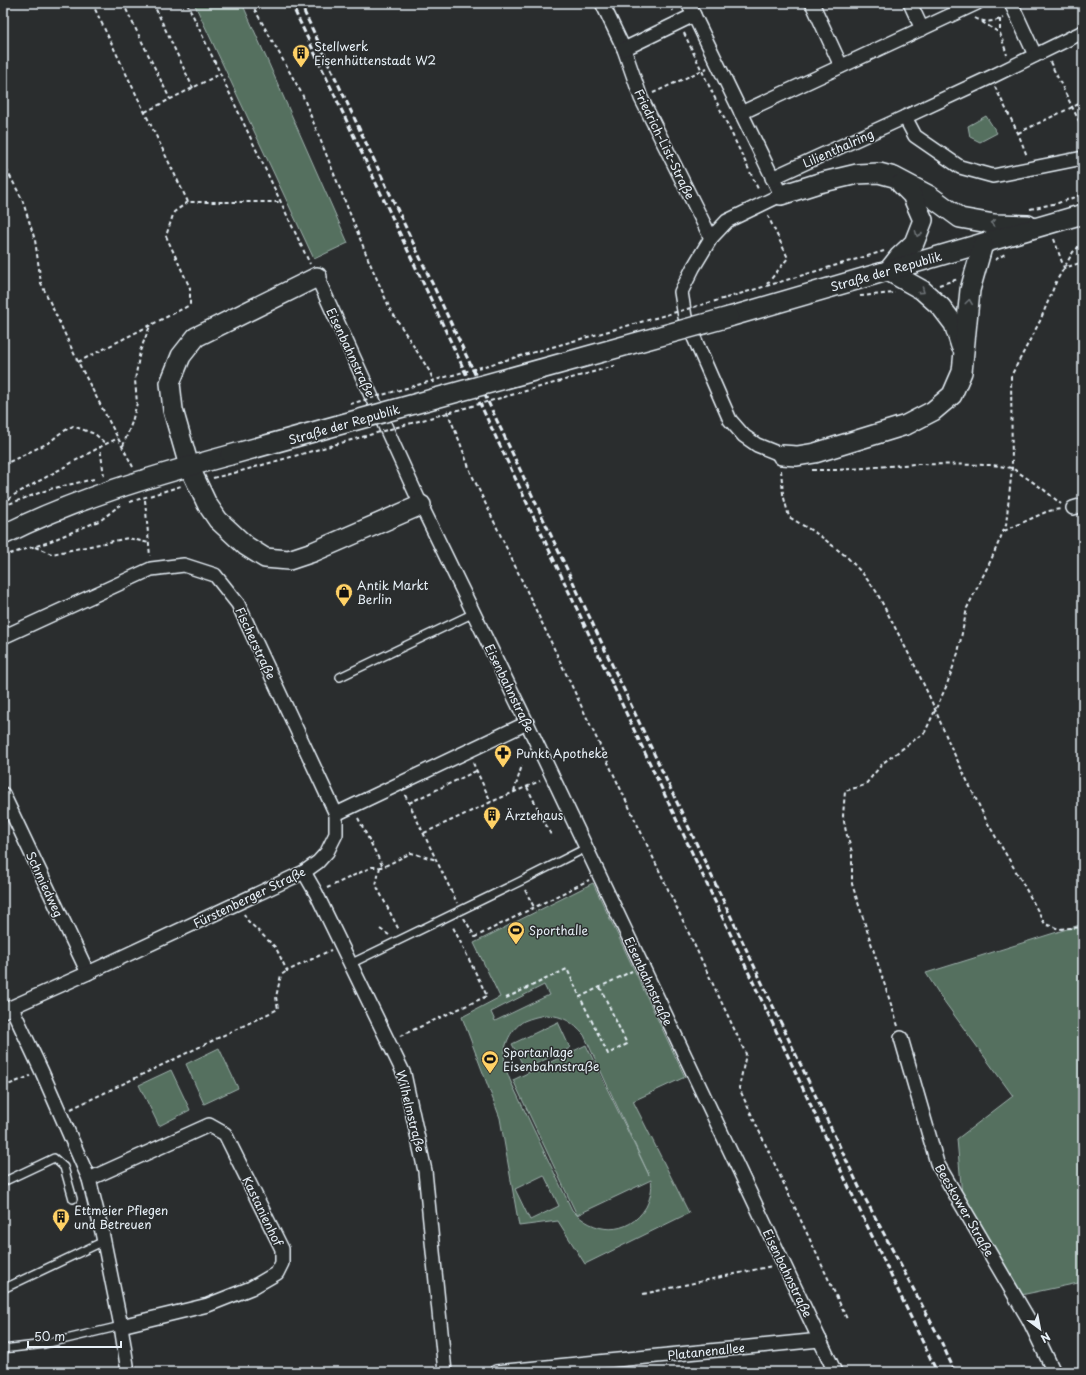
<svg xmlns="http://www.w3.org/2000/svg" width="1086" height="1375" font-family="'Playpen Sans',sans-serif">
  <rect width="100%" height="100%" fill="#2a2d2e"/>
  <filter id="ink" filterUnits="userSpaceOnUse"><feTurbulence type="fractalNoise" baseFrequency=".025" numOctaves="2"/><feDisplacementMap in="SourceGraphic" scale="8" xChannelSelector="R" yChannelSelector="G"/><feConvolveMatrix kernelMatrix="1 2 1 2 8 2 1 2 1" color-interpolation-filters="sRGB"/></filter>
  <g filter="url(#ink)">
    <g fill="#54705f" stroke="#9eb0ac" fill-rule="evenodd">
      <polygon points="194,3 242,3 348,243 314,259"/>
      <polygon points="986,116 997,133 980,142 970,137 968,126"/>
      <path d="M 593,883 L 685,1077 L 633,1101 L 689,1213 L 585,1264 L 558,1221 L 519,1226 L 500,1118 L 462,1017 L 500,997 L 474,943 ZM 544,985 L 549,995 L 495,1021 L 491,1012 ZM 546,1015 C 564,1016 572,1022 584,1035 L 649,1175 L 586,1045 L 513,1080 L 577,1215 L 651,1180 C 653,1188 650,1199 646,1207 C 628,1237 593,1234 572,1210 L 510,1080 C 508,1075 506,1070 505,1065 C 502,1048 509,1030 524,1021 C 531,1018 539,1016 546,1015 ZM 544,1175 L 559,1206 L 530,1220 L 515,1189 Z"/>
      <polygon points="1083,924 1083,1186 1079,1187 1083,1201 1083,1282 1021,1295 962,1196 957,1139 1013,1096 941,997 926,973"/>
      <polygon points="558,1022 570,1048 525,1069 512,1044"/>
      <polygon points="219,1048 238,1088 204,1104 186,1064"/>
      <polygon points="171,1070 190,1110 159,1126 139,1085"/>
    </g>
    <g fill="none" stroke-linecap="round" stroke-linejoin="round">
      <g stroke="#e8f1f8" stroke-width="10">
        <g id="lane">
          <polyline points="340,677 474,613"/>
          <polyline points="350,964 521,881 586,848"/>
          <polyline points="3,1182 54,1158 64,1167 73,1199"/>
          <polyline points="3,1289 104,1241"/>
          <polyline points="3,1349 45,1344 121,1326"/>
        </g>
      </g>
      <g stroke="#e8f1f8" stroke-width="16">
        <g id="street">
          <polyline points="602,3 624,49 641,98 711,238"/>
          <polyline points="688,3 781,195 727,221 711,238 693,268 681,292 685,317 730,420 744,436 757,445 782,455"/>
          <polyline points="812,3 841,66"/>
          <polyline points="910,3 922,29"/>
          <polyline points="1011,3 1035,55"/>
          <polyline points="1083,32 991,77 905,117 915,136 960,167 993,176 1083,158"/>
          <polyline points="624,49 694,15"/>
          <polyline points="741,113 977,3"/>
          <polyline points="772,178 905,117"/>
          <polyline points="317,277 421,505 527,723 835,1372"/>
          <polyline points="1073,508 1083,505"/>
          <polyline points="3,637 151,569 184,565 215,575 238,604 336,814"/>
          <polyline points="3,794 88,973"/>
          <polyline points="304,872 316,893 404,1074 425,1171 445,1372"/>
          <polyline points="12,1008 42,1072 89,1179 102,1232 121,1326 128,1372"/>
          <polyline points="3,1011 88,973 304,872 318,862 327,852 336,834 336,814 527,723"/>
          <polyline points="901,1038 937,1163 1029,1320 1054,1372"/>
          <polyline points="89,1179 209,1125 225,1134 282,1249 282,1263 277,1273 251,1288 208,1305 121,1326"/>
          <polyline points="496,1372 820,1340"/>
        </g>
      </g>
      <g stroke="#e8f1f8" stroke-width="22">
        <g id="secondary">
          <polyline points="781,195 819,183 857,174 879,173 894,177 930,196 960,218 994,224 1028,225"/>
          <polyline points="888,271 922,290 941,307 954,324 961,346"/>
          <polyline points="888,271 899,257 914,243 923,220 912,195 901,184"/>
          <polyline points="317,277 196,337 181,356 170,383 173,410 189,466 207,504 218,520 246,546 265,558 289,560 313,552 421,505"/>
          <polyline points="729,317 1083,214"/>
          <polyline points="782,455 797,456 815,453 906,425 933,411 952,395 962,372 970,290 983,244"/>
          <path d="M 3,535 C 74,499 153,476 230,455"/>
        </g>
      </g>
      <g stroke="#e8f1f8" stroke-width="2" stroke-dasharray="4 3" stroke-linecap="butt">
        <polyline points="92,3 188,202"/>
        <polyline points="123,3 170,99"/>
        <polyline points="153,3 193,88"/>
        <polyline points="187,3 310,264"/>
        <polyline points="251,3 302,94 369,261 390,309 430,372 434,383"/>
        <polyline points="670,3 673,11"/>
        <path d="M 975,18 C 984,23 994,22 1003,18"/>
        <polyline points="1000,19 1000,33 1007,55"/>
        <polyline points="982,22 1000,33"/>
        <polyline points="684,33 759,191"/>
        <polyline points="1050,62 1083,129"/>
        <polyline points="995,87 1018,133 1027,156"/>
        <polyline points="653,93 707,68"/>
        <polyline points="145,112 220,74"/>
        <polyline points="1018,133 1083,102"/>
        <polyline points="3,163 22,199 35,240 41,283 78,362 133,467"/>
        <polyline points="1030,209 1058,203 1083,194"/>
        <polyline points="1054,239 1064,268 1083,262"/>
        <polyline points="995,260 1005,254"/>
        <polyline points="767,284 788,258 767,214"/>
        <polyline points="939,285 958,279"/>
        <polyline points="860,296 895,293"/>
        <polyline points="726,298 884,251"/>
        <polyline points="78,362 190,305 190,288 166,236 174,212 188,202 281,202"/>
        <polyline points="447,411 459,440 471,473 746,1054 739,1088 847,1319"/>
        <polyline points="123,446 132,422 137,403 135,380 140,351 150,326"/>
        <polyline points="3,465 50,442 59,434 73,426 95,434 106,444"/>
        <polyline points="781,470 783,494 789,517 819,535 847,557 863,574 876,591 915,666 931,700 950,745 987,822 1021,880 1045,924 1059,929 1083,927"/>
        <polyline points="812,470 838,470 915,464 992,465 1012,468 1043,489 1061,504"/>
        <polyline points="104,476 100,447 118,438"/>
        <polyline points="213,478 234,473"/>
        <polyline points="145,500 150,556"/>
        <polyline points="130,502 181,486"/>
        <polyline points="3,504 14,495 100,447"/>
        <polyline points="3,506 50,489 94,479"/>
        <polyline points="1004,531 1048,511 1061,509"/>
        <polyline points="35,547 52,554 128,538 149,543"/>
        <polyline points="3,556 46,543 101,520 120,505"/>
        <polyline points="473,763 491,802"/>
        <polyline points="527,787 551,835"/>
        <polyline points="514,792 522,765"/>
        <polyline points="405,795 457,903"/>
        <polyline points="409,803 476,771"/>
        <polyline points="358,818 383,867"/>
        <polyline points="424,833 491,802 540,781"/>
        <polyline points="380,867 376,885 399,930"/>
        <polyline points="327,888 372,867 383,867 411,853 437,860"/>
        <polyline points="525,890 534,907"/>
        <polyline points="244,914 248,921 276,948 287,971 331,950"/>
        <polyline points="464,918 475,937 589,880"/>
        <polyline points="380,929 389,935"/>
        <polyline points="600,987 627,1044 608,1054 580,997 632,971"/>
        <polyline points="506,998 567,969 580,997"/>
        <polyline points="898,1026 852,884 852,852 846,832 843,816 845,791 865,785 883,763 925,732 946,687 958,653 967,608 991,560 1006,525 1012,468 1011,376 1040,321 1056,282 1073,252 1083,243"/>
        <polyline points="400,1036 487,996 452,925"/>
        <polyline points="3,1087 30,1076"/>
        <polyline points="71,1109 278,1009 276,997 281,975 287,971"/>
        <polyline points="643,1294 772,1266"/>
      </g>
      <use href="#lane" stroke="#2a2d2e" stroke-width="7"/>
      <use href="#street" stroke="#2a2d2e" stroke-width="13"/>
      <use href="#secondary" stroke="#2a2d2e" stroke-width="19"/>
      <g stroke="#e8f1f8" stroke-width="3" stroke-dasharray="6 3" stroke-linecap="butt">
        <polyline points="291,3 787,1054 851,1192 937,1372"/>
        <polyline points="300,3 797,1057 860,1189 939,1337 955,1372"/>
      </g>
      <g stroke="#e8f1f8" stroke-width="22" stroke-linecap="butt">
        <polyline id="secondary-bridge" points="230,455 729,317"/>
      </g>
      <g stroke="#e8f1f8" stroke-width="2" stroke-dasharray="4 3" stroke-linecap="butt">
        <polyline points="350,404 726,298"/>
        <polyline points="234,473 618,365"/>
      </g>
      <use href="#secondary-bridge" stroke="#2a2d2e" stroke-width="19"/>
    </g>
    <defs><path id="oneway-chevron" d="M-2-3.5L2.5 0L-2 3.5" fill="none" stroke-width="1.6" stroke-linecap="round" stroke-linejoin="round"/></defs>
    <g stroke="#6c7275">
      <use href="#oneway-chevron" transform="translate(993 223) rotate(-174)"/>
      <use href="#oneway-chevron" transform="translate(918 234) rotate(111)"/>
      <use href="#oneway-chevron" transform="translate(922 291) rotate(36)"/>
      <use href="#oneway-chevron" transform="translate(969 302) rotate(-83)"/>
    </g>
  </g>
  <defs>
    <g id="building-pin" transform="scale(0.9)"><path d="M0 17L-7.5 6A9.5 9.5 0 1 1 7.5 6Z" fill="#ffd166" stroke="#2a2d2e"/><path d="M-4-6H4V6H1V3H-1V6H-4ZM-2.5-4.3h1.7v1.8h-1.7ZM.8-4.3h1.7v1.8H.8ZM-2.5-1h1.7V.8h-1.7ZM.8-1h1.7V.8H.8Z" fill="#111"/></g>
    <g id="shop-pin" transform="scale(0.9)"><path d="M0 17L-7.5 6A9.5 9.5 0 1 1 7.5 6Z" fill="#ffd166" stroke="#2a2d2e"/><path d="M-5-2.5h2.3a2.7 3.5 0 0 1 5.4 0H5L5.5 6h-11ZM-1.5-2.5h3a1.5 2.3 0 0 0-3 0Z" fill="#111"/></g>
    <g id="pharmacy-pin" transform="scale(0.9)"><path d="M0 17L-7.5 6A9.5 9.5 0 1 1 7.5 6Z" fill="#ffd166" stroke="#2a2d2e"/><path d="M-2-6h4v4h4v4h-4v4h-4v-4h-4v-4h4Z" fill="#111"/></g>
    <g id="stadium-pin" transform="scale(0.9)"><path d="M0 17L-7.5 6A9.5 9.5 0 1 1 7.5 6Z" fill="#ffd166" stroke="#2a2d2e"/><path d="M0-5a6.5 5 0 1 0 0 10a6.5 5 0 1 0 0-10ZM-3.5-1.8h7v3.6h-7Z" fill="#111"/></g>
  </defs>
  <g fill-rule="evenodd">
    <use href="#building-pin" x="301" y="53"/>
    <use href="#shop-pin" x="344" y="592"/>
    <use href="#pharmacy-pin" x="503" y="753"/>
    <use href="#building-pin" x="492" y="815"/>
    <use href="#stadium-pin" x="516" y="930"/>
    <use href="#stadium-pin" x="490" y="1059"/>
    <use href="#building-pin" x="61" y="1217"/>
  </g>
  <g text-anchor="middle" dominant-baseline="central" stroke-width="3" stroke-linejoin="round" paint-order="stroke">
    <g font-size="12" fill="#e8f1f8" stroke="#2a2d2e" text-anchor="start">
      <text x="314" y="46">Stellwerk<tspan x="314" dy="14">Eisenhüttenstadt W2</tspan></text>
      <text x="357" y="585">Antik Markt<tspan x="357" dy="14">Berlin</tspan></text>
      <text x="516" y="753">Punkt Apotheke</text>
      <text x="505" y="815">Ärztehaus</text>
      <text x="529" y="930">Sporthalle</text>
      <text x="503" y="1052">Sportanlage<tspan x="503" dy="14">Eisenbahnstraße</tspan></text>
      <text x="74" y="1210">Ettmeier Pflegen<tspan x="74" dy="14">und Betreuen</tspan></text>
    </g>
    <g font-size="12" fill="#e8f1f8" stroke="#2a2d2e">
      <text transform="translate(665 144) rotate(64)">Friedrich-List-Straße</text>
      <text transform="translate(838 148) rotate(-24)">Lilienthalring</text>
      <text transform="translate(886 271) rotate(-16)">Straße der Republik</text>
      <text transform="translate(351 352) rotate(65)">Eisenbahnstraße</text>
      <text transform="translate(344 424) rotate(-16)">Straße der Republik</text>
      <text transform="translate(256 643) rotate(65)">Fischerstraße</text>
      <text transform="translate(510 688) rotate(64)">Eisenbahnstraße</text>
      <text transform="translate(45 884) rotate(65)">Schmiedweg</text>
      <text transform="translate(249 897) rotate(-26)">Fürstenberger Straße</text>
      <text transform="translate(649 981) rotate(65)">Eisenbahnstraße</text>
      <text transform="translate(411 1111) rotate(76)">Wilhelmstraße</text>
      <text transform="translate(965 1210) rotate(60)">Beeskower Straße</text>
      <text transform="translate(263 1211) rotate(64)">Kastanienhof</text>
      <text transform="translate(788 1273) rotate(64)">Eisenbahnstraße</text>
      <text transform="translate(706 1351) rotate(-6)">Platanenallee</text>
    </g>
  </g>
  <rect width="1086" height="1375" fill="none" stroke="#2a2d2e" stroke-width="16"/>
  <rect x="8" y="8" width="1070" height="1359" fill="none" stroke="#e8f1f8" stroke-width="1.5" filter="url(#ink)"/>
  <g transform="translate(1040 1329) rotate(148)" stroke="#2a2d2e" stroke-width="3" paint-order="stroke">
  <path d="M0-3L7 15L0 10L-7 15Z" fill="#e8f1f8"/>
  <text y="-6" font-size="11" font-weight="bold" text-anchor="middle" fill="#e8f1f8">N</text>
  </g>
  <path d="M28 1341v6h93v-6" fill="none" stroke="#e8f1f8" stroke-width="2"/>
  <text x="34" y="1341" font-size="12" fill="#e8f1f8" stroke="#2a2d2e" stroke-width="3" paint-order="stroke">50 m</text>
</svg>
